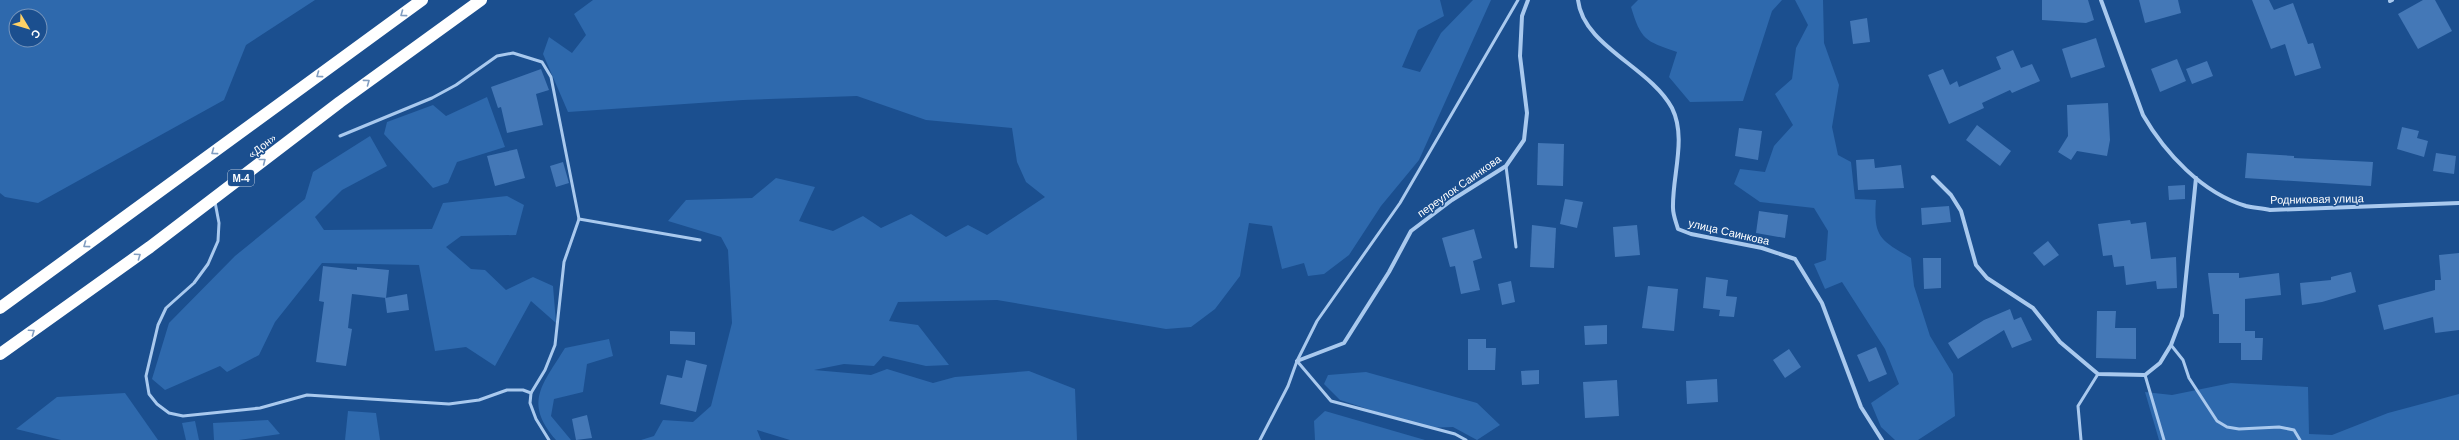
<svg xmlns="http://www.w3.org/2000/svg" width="2459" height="440" font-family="Arial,sans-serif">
  <rect width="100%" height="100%" fill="#1b4f8f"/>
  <g fill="#2e69ad" fill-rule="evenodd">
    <path d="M 0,0 L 315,0 L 246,45 L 224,100 L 38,203 L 5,197 L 0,193 ZM 16,16 L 40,16 L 40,40 L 16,40 Z"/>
    <polygon points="593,0 1440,0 1444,16 1418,30 1402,67 1420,72 1441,33 1473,0 1491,0 1419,160 1381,206 1349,255 1324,274 1308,276 1304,263 1282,269 1272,226 1249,223 1240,276 1215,309 1191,327 1166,329 997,300 898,302 889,321 918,325 949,365 926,366 883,356 874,366 844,364 814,370 871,375 887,369 933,383 955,377 1029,371 1075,389 1077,440 790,440 757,430 761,440 641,440 654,436 663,420 693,422 711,406 732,323 728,250 721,237 668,221 686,200 752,198 776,178 815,187 799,221 833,231 863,216 881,228 911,214 946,237 968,225 987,235 1045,197 1026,182 1017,162 1012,128 926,120 857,96 743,100 568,112 543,54 549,37 572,53 586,35 574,14"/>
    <path d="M 1638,0 L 1782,0 L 1772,11 L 1743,101 L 1690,102 L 1669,77 L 1677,52 C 1645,41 1641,40 1631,7 Z"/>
    <path d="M 1795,0 L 1823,0 L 1824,43 L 1839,85 L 1832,127 L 1838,155 L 1851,162 L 1855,199 L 1876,200 C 1873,238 1881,240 1911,258 L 1914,286 L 1930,336 L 1953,374 L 1955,416 L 1918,440 L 1895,440 L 1881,427 L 1871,403 L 1899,384 L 1885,349 L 1842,282 L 1825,289 L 1814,264 L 1826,260 L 1828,231 L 1814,208 L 1760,202 L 1734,184 L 1740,169 L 1765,172 L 1774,146 L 1793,125 L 1775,94 L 1792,79 L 1796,48 L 1808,25 Z"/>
    <polygon points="487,97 505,147 457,162 448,183 433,188 384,134 387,122 433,105 446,116"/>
    <polygon points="370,136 387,166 342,190 315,217 324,230 432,229 443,203 507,196 524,205 516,235 461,236 446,247 471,269 485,270 506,290 533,277 553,286 556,323 531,301 495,366 466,347 435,351 419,265 322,263 275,322 259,355 227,372 220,366 165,390 152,379 169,323 235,256 305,199 313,172"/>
    <path d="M 609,339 L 613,356 L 587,364 L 583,392 L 554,399 L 551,416 L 571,440 L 556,440 C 523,402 543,384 565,348 Z"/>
    <polygon points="1366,372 1477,403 1500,425 1477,440 1453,427 1426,428 1340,400 1324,384 1328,375"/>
    <polygon points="2231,383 2308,387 2309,434 2332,435 2388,413 2459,394 2459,440 2159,440 2145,392 2172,395"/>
    <polygon points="125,393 158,440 61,440 16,429 57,397"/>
    <polygon points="348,411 376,413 380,440 345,440"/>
    <polygon points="1325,411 1425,440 1315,440 1314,421"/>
    <polygon points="268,420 280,434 239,440 214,440 213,423"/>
    <polygon points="195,421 199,440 186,440 182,423"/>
  </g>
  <g fill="#4478b7">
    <polygon points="2042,0 2088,0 2094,20 2086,23 2042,20"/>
    <polygon points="2139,0 2178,0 2181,13 2145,23"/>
    <polygon points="2252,0 2269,0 2274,10 2293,3 2308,44 2313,43 2321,68 2295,76 2285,44 2271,49"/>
    <polygon points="2423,0 2435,0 2452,31 2418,49 2398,14"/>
    <polygon points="1867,18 1870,42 1853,44 1850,21"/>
    <polygon points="2096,38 2105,67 2071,78 2062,49"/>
    <polygon points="2013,50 2021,68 2032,64 2040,81 2012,93 2010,90 1982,103 1984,108 1949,124 1928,75 1943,69 1950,85 1957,81 1959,87 2001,69 1996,57"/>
    <polygon points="2177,59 2186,81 2160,92 2151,69"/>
    <polygon points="2207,61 2213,76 2192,84 2186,69"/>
    <polygon points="541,69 549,90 536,94 543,125 507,133 501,107 498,108 491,87"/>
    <polygon points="2108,103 2110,140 2107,156 2077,151 2071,160 2058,152 2068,136 2067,105"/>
    <polygon points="1977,125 2011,151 2000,166 1966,140"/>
    <polygon points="2402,127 2419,131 2417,138 2428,141 2424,157 2397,149"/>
    <polygon points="1739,128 1762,131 1758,160 1735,156"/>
    <polygon points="1538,143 1564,144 1563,186 1537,185"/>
    <polygon points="517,149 525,178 495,186 487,156"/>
    <polygon points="2247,153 2294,156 2294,158 2373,162 2371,186 2245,178"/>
    <polygon points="2436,153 2456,156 2454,174 2433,171"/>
    <polygon points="1874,159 1875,168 1901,165 1904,188 1858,190 1856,160"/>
    <polygon points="563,162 569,183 556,187 550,166"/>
    <polygon points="2185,185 2185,199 2169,200 2168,186"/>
    <polygon points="1565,199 1583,202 1577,228 1560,224"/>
    <polygon points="1949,206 1951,222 1922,225 1921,208"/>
    <polygon points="1759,211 1788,215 1785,238 1756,233"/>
    <polygon points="2130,220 2131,224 2146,222 2151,259 2176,257 2177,288 2157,289 2156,281 2126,285 2124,266 2114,267 2112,255 2103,256 2098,224"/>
    <polygon points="1532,225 1556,228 1554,268 1530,267"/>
    <polygon points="1637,225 1640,255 1615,257 1613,227"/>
    <polygon points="1474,229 1482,258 1473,261 1480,290 1461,294 1455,266 1450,267 1442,238"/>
    <polygon points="2048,241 2059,255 2044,266 2033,253"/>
    <polygon points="2459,253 2459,330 2435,333 2433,317 2384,330 2378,305 2435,290 2435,280 2441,280 2439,255"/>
    <polygon points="1923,258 1941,258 1941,288 1924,289"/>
    <polygon points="323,266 357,270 357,267 389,270 386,298 352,294 348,328 352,329 346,366 316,362 324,302 319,301"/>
    <polygon points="2351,272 2356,292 2322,302 2302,305 2300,283 2331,280 2331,277"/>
    <polygon points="2208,273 2239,273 2239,278 2279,273 2281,295 2245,299 2245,331 2255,331 2255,338 2263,338 2262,360 2241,360 2241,343 2219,343 2219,314 2213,314"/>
    <polygon points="1706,277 1728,280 1726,296 1737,297 1734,317 1719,316 1720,310 1703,308"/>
    <polygon points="1511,281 1515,302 1502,305 1498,284"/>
    <polygon points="1648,286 1678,289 1674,331 1642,328"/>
    <polygon points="407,294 409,310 387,313 385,298"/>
    <polygon points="2010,309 2014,320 2021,317 2032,340 2012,348 2004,330 1958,359 1948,343 1984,320"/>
    <polygon points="2097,311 2116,311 2115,328 2136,328 2136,359 2096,358"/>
    <polygon points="1607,325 1607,344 1585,345 1584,326"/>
    <polygon points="670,331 695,332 695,345 670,344"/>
    <polygon points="1468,339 1486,339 1486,348 1496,348 1495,370 1468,370"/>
    <polygon points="1876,347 1887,374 1869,382 1857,355"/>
    <polygon points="1789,349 1801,367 1785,378 1773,360"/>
    <polygon points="686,360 707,365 696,412 660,404 667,375 682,378"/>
    <polygon points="1539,370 1539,384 1522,385 1521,371"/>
    <polygon points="1717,379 1718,402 1687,404 1686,381"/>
    <polygon points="1617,380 1619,416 1585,418 1583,382"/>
    <polygon points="587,415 592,438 576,440 572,419"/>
  </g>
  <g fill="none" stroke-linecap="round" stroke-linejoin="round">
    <g stroke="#a9c9ee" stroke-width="3">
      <polyline points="340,136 432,98 456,85 497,56 513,53 542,62 551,77 579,219 700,240"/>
      <polyline points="1506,166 1516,247"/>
      <polyline points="215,202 219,223 218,241 208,264 194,283 166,308 158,325 146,376 149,394 157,404 169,413 183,416 260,408 307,395 449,404 479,400 507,390 523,390 531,393"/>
      <polyline points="2171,345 2183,360 2189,378 2217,421 2227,427 2239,429 2279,427 2294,430 2300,440"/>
      <polyline points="2145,375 2164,440"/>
      <polyline points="549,440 536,419 530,403 531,393 545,370 555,345 564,262 579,219"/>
      <polyline points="1260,440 1288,386 1297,361"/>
      <polyline points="1466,440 1455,434 1331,401 1297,361 1317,321 1400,203 1518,0"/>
      <polyline points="2081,440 2078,406 2098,374"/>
    </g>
    <g stroke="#a9c9ee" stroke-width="4">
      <path d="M 1578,0 C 1583,46 1650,67 1672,108 C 1687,138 1672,176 1673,208 C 1673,215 1676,222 1678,229 L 1691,234 L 1762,248 L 1795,259 L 1822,303 L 1861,407 L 1882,440"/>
      <path d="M 2101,0 L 2143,115 C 2165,153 2202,193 2246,206 C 2254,208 2262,208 2270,210 L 2459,203"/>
      <polyline points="2390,1 2392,0"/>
      <polyline points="1933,177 1951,195 1961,211 1976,265 1987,278 2033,308 2060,342 2098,374 2145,375 2160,363 2171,345 2182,316 2196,178"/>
      <polyline points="1297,361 1344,343 1389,272 1411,231 1452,200 1506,166 1524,140 1527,113 1520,56 1522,16 1528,0"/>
    </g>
    <g stroke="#fff" stroke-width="12">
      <polyline points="0,308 422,0"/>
      <polyline points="0,354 150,247 340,102 481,0"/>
    </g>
  </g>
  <defs><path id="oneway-chevron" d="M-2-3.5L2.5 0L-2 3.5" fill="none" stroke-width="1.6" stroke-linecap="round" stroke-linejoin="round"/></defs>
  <g stroke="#829ec1">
    <use href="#oneway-chevron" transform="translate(403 14) rotate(144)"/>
    <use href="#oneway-chevron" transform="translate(319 75) rotate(144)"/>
    <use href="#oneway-chevron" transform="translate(367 82) rotate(-36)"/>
    <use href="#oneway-chevron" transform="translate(214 152) rotate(144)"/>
    <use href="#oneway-chevron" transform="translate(263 161) rotate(-38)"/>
    <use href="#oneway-chevron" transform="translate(86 245) rotate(144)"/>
    <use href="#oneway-chevron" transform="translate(138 256) rotate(-35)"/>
    <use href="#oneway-chevron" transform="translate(32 332) rotate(-35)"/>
  </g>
  <g text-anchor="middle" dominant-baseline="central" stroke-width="3" stroke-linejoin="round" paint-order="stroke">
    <rect fill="#1b4f8f" stroke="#bbcadd" stroke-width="1" x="228" y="170" width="26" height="16" rx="3"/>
    <g font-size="10" font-weight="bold" fill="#fff">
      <text x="241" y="178">М-4</text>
    </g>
    <g font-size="11" fill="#fff" stroke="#1b4f8f">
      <text transform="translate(262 146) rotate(-38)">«Дон»</text>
      <text transform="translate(1459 186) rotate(-35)">переулок Саинкова</text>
      <text transform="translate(2317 199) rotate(-1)">Родниковая улица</text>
      <text transform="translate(1729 232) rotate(13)">улица Саинкова</text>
    </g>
  </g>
  <g transform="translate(28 28) rotate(128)"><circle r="19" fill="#1b4f8f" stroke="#7695bc"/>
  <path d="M0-3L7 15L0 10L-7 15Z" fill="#ffd166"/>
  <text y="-6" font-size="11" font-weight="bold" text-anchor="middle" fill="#ffffff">С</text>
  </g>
</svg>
